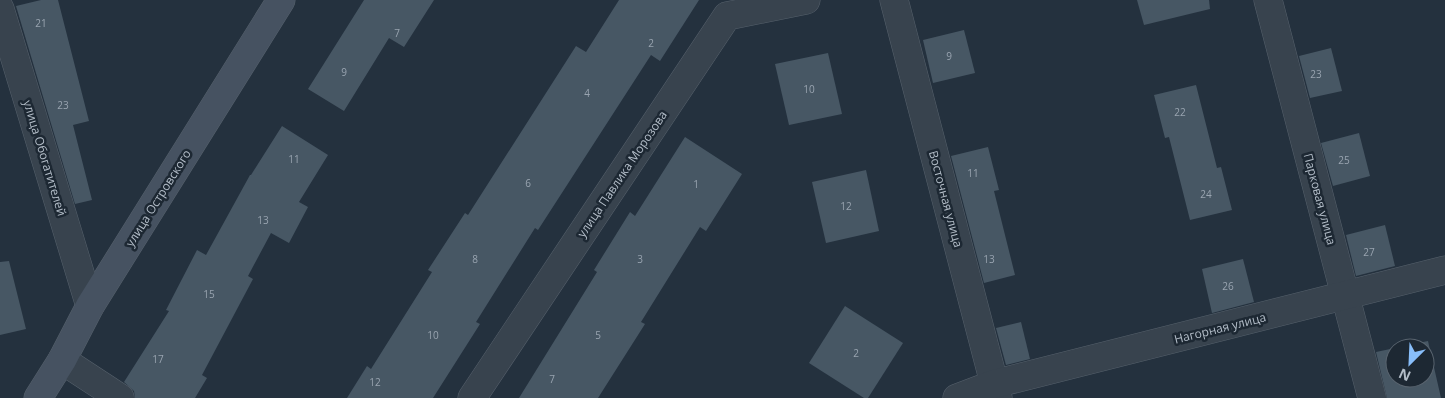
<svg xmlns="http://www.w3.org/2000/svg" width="1445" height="398" font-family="'Open Sans',sans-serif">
  <rect width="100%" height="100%" fill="#24313e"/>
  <g fill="#475764">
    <polygon points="41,0 58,0 89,121 73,125 92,200 75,204 16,6"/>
    <polygon points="364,0 434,0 404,47 389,38 344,111 308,89"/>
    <polygon points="619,0 699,0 660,61 651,55 538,230 535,228 476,322 480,324 433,398 347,398 367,366 371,369 432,272 428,270 465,213 468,215 576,46 586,52"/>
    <polygon points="1137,0 1209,0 1210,9 1144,25"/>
    <polygon points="964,30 975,73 933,83 923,40"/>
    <polygon points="1331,48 1342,91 1310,98 1299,56"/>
    <polygon points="828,53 842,114 789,125 775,64"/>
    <polygon points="1196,85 1217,168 1221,167 1232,210 1190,220 1169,137 1165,138 1154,95"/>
    <polygon points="282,126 328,155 299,202 308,207 289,243 271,233 248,276 253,279 202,375 207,378 195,398 135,398 134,391 124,382 169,311 166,310 197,250 206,255 250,175 251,175"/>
    <polygon points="1359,133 1370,176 1333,186 1321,143"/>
    <polygon points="685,137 742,174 706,231 700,227 641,322 645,324 598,398 519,398 597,272 594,270 630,212 635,216"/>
    <polygon points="988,147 999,190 994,191 1015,275 984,283 951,156"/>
    <polygon points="866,170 879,231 826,243 812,182"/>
    <polygon points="1385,225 1395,266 1356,276 1346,235"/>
    <polygon points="1243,259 1254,302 1212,313 1202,269"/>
    <polygon points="9,261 26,329 0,335 0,262"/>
    <polygon points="845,306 903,343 868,398 864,398 809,363"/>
    <polygon points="1021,322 1030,359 1006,365 996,328"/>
    <polygon points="1428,341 1441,398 1387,398 1376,352 1395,348 1395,378 1425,378 1425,348 1395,348"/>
  </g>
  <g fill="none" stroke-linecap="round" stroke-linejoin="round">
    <g stroke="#56616c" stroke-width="29">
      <g id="minor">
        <polyline points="894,0 998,398"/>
        <polyline points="1268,0 1372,398"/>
        <polyline points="0,9 90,306"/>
        <polyline points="62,360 120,398"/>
        <polyline points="472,398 727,16 806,0"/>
        <polyline points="957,398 994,384 1445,270"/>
      </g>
    </g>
    <g stroke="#56616c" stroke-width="29">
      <polyline id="secondary" points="38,398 62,360 90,306 281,0"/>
    </g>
    <use href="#minor" stroke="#38434e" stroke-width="28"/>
    <use href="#secondary" stroke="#465261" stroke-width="28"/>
  </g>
  <g text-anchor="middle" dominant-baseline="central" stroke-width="5" stroke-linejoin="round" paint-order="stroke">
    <g font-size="10" fill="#99a4b0">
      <text x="41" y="23">21</text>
      <text x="397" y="33">7</text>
      <text x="651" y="43">2</text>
      <text x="949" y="56">9</text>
      <text x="344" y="72">9</text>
      <text x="1316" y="74">23</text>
      <text x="809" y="89">10</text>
      <text x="587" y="93">4</text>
      <text x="63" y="105">23</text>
      <text x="1180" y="112">22</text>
      <text x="294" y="159">11</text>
      <text x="1344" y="160">25</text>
      <text x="973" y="173">11</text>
      <text x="528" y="183">6</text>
      <text x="696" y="184">1</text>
      <text x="1206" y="194">24</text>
      <text x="846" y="206">12</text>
      <text x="263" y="220">13</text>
      <text x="1369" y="252">27</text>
      <text x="475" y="259">8</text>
      <text x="640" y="259">3</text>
      <text x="989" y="259">13</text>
      <text x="1228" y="286">26</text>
      <text x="209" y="294">15</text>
      <text x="433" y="335">10</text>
      <text x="598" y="335">5</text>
      <text x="856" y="353">2</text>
      <text x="158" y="359">17</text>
      <text x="552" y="379">7</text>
      <text x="375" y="382">12</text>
    </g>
    <g font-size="12" fill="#b4bec9" stroke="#1d2833">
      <text transform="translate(45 158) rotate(73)">улица Обогатителей</text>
      <text transform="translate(622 174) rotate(-56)">улица Павлика Морозова</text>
      <text transform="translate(158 198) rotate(-58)">улица Островского</text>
      <text transform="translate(946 199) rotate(75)">Восточная улица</text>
      <text transform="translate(1320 199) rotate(75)">Парковая улица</text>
      <text transform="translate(1220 328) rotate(-14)">Нагорная улица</text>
    </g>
  </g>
  <g transform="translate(1410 363) rotate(204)"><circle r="24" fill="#1d2833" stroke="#59646f"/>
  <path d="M0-4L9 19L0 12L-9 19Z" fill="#88befa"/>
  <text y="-8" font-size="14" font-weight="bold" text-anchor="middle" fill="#b4bec9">N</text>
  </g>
</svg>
